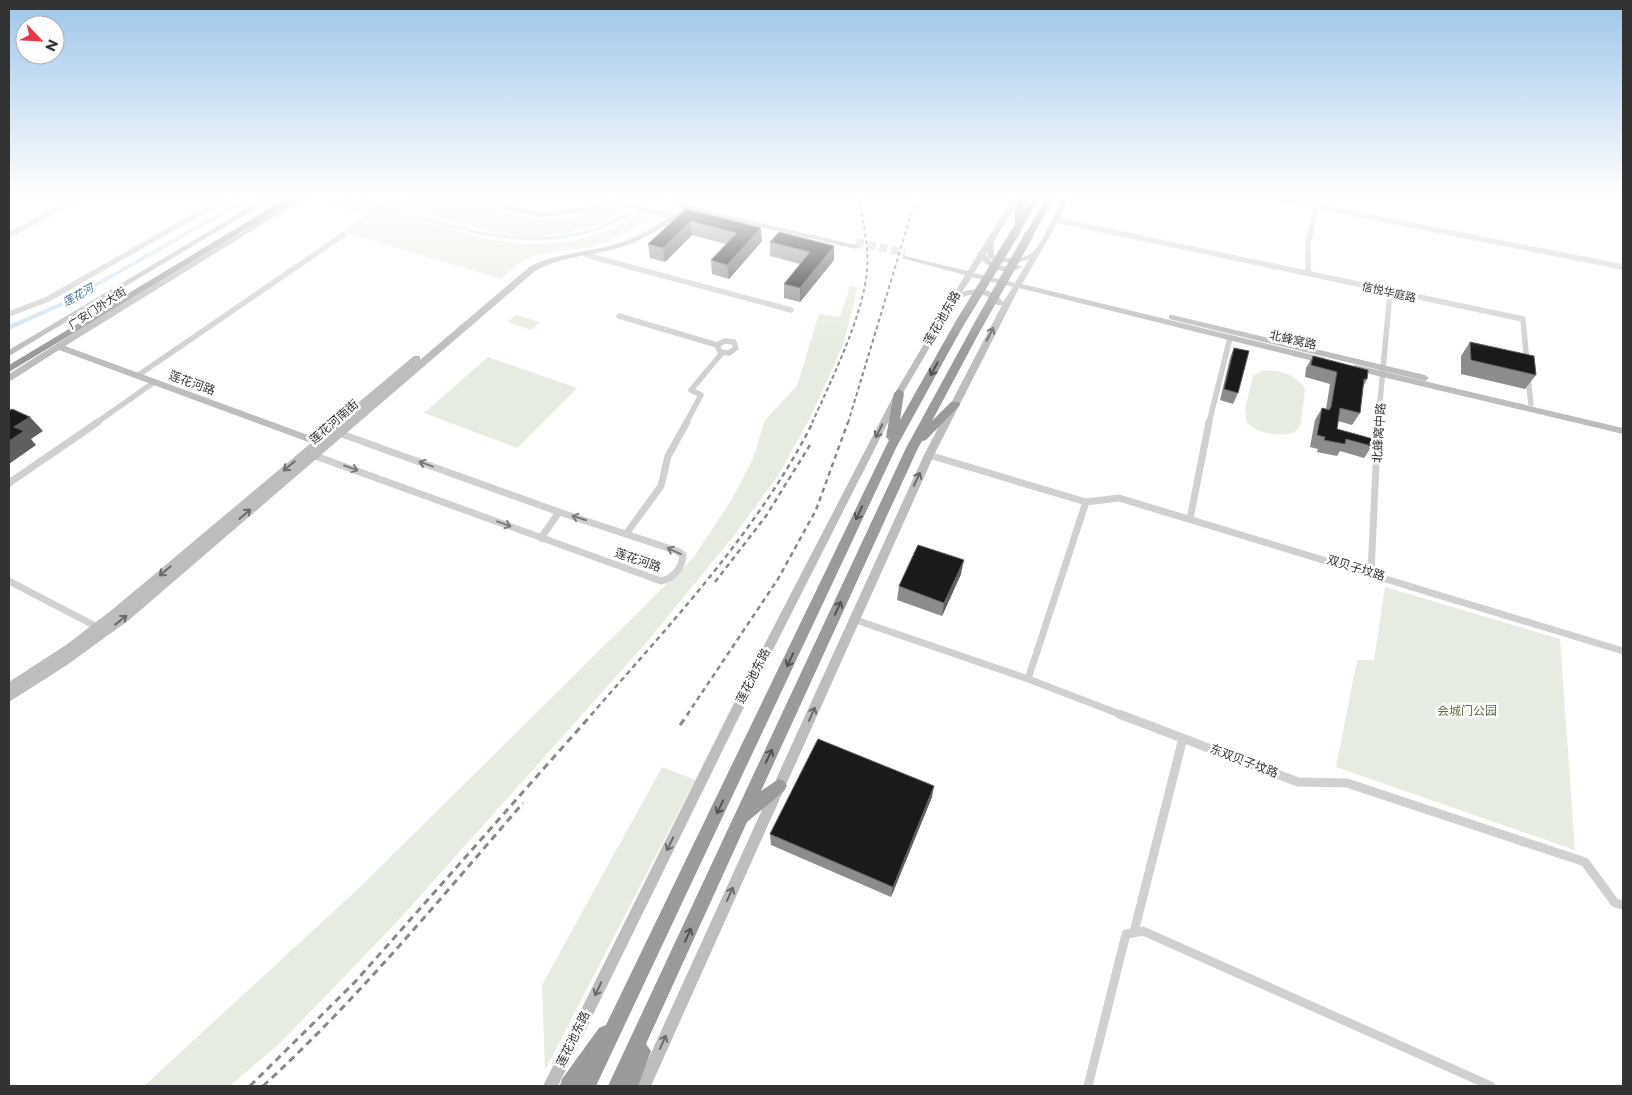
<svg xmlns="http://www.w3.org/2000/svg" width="1632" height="1095" viewBox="0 0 1632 1095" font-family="Montserrat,'Noto Sans SC',sans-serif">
	<rect width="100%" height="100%" fill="#fff"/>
	<path fill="#e6ecdf" d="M313 198H344L485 239 524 244 570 242 613 229 639 213 653 218 614 239 590 247 541 254 524 260 500 279 342 231 365 215 310 200Z
		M367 198H461L537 220 573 217 611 206 631 209 598 225 566 233 533 237 503 234Z
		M850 286 858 287 844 342 811 416 779 474 736 533 646 643 395 924 281 1042 230 1086H144L358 889 693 558 732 499 753 459 765 420 797 386 819 314 840 317Z
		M516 315 540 322 531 330 507 322Z
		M488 357 577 388 517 448 424 413Z
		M1261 371C1278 369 1295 374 1305 388L1301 424 1295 432C1279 438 1259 433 1247 423L1245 409 1253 376Z
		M1385 587 1560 639 1575 850 1336 767 1357 660H1374Z
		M662 767 695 780 545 1070 542 985Z"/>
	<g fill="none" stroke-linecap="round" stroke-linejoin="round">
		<path fill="#cfe2ee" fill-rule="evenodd" d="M245 198H253L66 304 9 330V325L62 302Z
			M352 198H362C436 220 517 253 594 228 606 224 618 217 629 212L634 213C627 218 618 221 610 225 544 256 469 234 403 214 387 210 366 206 352 198Z"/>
		<path stroke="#d6d6d6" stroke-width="8" stroke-dasharray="8 4" stroke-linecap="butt" d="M856 242 905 253"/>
		<path stroke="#d0d0d0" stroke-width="5.5" d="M408 198 421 202H487L542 215 585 210 613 202 674 216
			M1275 198 1623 267
			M1056 220 1523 319 1527 364
			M9 235 79 198
			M586 255 791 310
			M1308 273V244L1318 198
			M9 314 48 299 226 198
			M619 316 717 345
			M725 341 734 342 736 348 729 353 720 352 717 345Z
			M137 376 343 235
			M1528 377 1531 404
			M96 423 153 383
			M686 423 701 395 691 390 722 353
			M1209 423 1230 338
			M1378 423 1390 293"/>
		<path stroke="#d0d0d0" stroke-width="7" d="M310 454 661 581C674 578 682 568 683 555L677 551 559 512 336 432
			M929 455 1086 502 1028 679
			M9 483 98 422
			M1086 502 1119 498 1623 651
			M1190 519 1209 422
			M626 534 661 486 668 456 687 422
			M541 538 559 512
			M1371 573 1378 422
			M9 581 101 629
			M853 619 1028 679 1122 715"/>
		<path stroke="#d0d0d0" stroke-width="9" d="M1119 714 1298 782 1347 783 1585 862 1615 903 1623 905
			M1134 932 1183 738
			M1088 1086 1126 934 1143 931 1491 1086"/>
		<path fill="#bdbdbd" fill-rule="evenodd" d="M265 198H273L9 356V350Z
			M297 198H305L65 346 316 438 414 356H420V360L293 468 529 267C557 252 589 253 619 243 642 236 663 221 684 208L669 198H677L689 206 697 204 698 205 695 208 856 245 860 247 856 249 690 211C668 223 648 238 625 246 595 256 563 255 535 271L129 620 67 665 9 702V682L66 645 113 609 311 443 59 350 12 380 9 381V374L110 310Z
			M1013 198H1020L993 243 994 255C1007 259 1025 261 1035 250 1045 238 1055 213 1062 198H1068L1059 220 1022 284 1325 358 1329 361 1325 364 1019 288 934 455 651 1086H636L924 455 1002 305H997C986 291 974 292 958 299L903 393 738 719 558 1086H543L730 711 895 393 965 275 901 258 905 256 968 271 978 254 977 253 980 251ZM987 252 988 258C1003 263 1015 265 1029 259L1015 283 974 273 982 260C992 271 1009 275 1022 267L1018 265C1004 268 994 266 985 254ZM972 277 1013 287 1003 302C992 288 979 287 962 292Z
			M1169 315H1172L1425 375 1429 378 1425 381 1169 319Z
			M1356 365 1623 428V434L1353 370V366Z"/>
		<path fill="#9a9a9a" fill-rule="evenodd" d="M287 198H297L9 372V365Z
			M1021 198H1029L1023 212 1032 198H1040L1020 231 1016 234 1012 231 1015 226V209Z
			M1046 198H1054L1032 237H1026L1025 235Z
			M958 323 963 326 896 448 596 1086H560L562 1079 599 1028 606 1025 889 440 886 437 894 393 899 389 904 393 900 420 953 326Z
			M975 328 980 331 932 421 951 402H959L960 405 926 440 922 441 918 448 761 791 779 779 784 781 787 786 784 791 747 822 646 1044 651 1051 638 1086H608L906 448 970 331Z"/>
		<path stroke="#888" stroke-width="2" stroke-dasharray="4 3" stroke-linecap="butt" d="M812 423C831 381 863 316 867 271 869 246 863 222 859 198
			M848 423 916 198"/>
		<path stroke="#888" stroke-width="2.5" stroke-dasharray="5 4" stroke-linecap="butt" d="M715 582 766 516 810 445
			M591 715C671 623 758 531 813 422
			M687 715 778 579 816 510 848 422"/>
		<path stroke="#888" stroke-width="3" stroke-dasharray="7 5" stroke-linecap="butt" d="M680 725 688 714
			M250 1086 355 982 592 714
			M263 1086C358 999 439 900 523 803"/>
		<path stroke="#9a9a9a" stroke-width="9" d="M958 326 1016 231
			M975 331 1029 235"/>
	</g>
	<path fill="#8c8c8c" d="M686 209 762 241 729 279 712 274 711 260 726 244 692 235 665 262 650 258 648 244Z
		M770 242 834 246V260L800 302 784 298V284L800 264 770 256Z
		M1470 342 1536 375 1525 389 1461 374V356Z
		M1234 348 1238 393 1233 404 1220 400 1230 358Z
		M1313 356 1367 379 1363 387 1360 413 1352 425 1338 421 1337 429 1372 446 1364 458 1340 451 1337 456 1317 452 1318 449 1310 447 1315 420 1322 408 1326 409 1330 384 1305 377 1306 368Z
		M961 574 942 616 897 600 899 586Z
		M932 797 891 897 771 845 770 834Z"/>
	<path fill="#5f5f5f" d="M691 221 692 235 665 262 663 248Z
		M761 228 762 241 729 279 727 265Z
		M834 246V260L800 302V288Z
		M30 417 43 431 31 439 36 445 9 464V441L14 427Z
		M964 560 961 574 942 616 944 603Z
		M934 786 932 797 891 897 893 887Z"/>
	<path fill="#1a1a1a" stroke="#5f5f5f" d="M686 209 761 228 727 265 711 260 737 233 691 221 663 248 648 244Z
		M779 232 834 246 800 288 784 284 810 252 770 242Z
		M1470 342 1534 356 1536 375 1471 360Z
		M1234 348 1249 351 1238 393 1224 389Z
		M1313 356 1368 370 1367 379H1364L1360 413 1340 408 1337 429 1373 439 1372 446 1346 439 1345 444 1324 440 1325 437 1317 435 1322 408 1329 410 1331 407 1337 372 1311 365Z
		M12 409 30 417 14 427 24 431 9 441V411Z
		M918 545 964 560 944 603 899 586Z
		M818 739 934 786 893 887 770 834Z"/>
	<defs><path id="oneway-shaft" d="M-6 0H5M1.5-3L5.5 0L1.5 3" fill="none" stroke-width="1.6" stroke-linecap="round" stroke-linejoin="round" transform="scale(1.25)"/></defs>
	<g stroke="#6a6a6a">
		<use href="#oneway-shaft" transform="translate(990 334) rotate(-63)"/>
		<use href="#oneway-shaft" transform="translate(879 431) rotate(117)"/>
		<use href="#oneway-shaft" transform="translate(289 466) rotate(140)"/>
		<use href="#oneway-shaft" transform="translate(917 479) rotate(-65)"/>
		<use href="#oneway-shaft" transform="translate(245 514) rotate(-41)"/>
		<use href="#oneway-shaft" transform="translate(165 571) rotate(140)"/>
		<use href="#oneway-shaft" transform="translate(121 620) rotate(-38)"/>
		<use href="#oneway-shaft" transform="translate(812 714) rotate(-66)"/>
		<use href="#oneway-shaft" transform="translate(670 844) rotate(116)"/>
		<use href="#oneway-shaft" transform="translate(730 894) rotate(-66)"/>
		<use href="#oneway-shaft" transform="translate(598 989) rotate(116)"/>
		<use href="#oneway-shaft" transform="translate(663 1042) rotate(-66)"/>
	</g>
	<g stroke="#525252">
		<use href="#oneway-shaft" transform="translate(934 369) rotate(119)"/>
		<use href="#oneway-shaft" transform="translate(859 513) rotate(115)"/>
		<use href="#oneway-shaft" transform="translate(838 608) rotate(-65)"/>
		<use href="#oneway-shaft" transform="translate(790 660) rotate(115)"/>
		<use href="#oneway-shaft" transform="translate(769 756) rotate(-65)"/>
		<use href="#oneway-shaft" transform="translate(720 807) rotate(115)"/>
		<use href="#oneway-shaft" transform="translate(688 935) rotate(-66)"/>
	</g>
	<g stroke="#7a7a7a">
		<use href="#oneway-shaft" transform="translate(426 464) rotate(-160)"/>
		<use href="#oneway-shaft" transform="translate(351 468) rotate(20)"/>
		<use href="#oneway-shaft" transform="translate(579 518) rotate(-162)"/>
		<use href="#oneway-shaft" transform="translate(504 524) rotate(20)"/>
		<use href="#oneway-shaft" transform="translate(674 551) rotate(-155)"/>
	</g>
	<linearGradient id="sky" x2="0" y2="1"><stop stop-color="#9ec6ea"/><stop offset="0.56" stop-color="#fff"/><stop offset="1" stop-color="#fff" stop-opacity="0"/></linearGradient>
	<rect width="1632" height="351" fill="url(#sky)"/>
	<g text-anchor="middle" stroke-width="5" stroke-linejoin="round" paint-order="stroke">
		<g font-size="11" fill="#333" stroke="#fff">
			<text transform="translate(1389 292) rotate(13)" y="4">信悦华庭路</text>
			<text transform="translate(97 308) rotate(-33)" y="4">广安门外大街</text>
		</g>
		<g font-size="11" font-style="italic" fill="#3f7597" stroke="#fff">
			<text transform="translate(78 295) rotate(-29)" y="4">莲花河</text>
		</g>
		<g font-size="12" fill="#333" stroke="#fff">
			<text transform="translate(942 318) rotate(-60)" y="4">莲花池东路</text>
			<text transform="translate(1293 340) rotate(13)" y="4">北蜂窝路</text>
			<text transform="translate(192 383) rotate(20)" y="4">莲花河路</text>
			<text transform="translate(334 422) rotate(-41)" y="4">莲花河南街</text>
			<text transform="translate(1379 433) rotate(-86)" y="4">北蜂窝中路</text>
			<text transform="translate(638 560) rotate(19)" y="4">莲花河路</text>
			<text transform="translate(1356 568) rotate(17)" y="4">双贝子坟路</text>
			<text transform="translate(753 676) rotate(-63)" y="4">莲花池东路</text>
			<text transform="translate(1244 761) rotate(21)" y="4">东双贝子坟路</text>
			<text transform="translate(573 1039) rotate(-64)" y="4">莲花池东路</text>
		</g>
		<g font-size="12" fill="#56703f" stroke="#fff">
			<text x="1467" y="715">会城门公园</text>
		</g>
	</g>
	<rect width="1632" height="1095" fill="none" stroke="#333333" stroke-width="20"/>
	<g transform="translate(40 40) rotate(115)"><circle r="24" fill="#ffffff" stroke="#adadad"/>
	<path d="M0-4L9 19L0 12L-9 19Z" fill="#e63946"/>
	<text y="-8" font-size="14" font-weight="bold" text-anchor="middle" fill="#333333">N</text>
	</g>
</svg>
